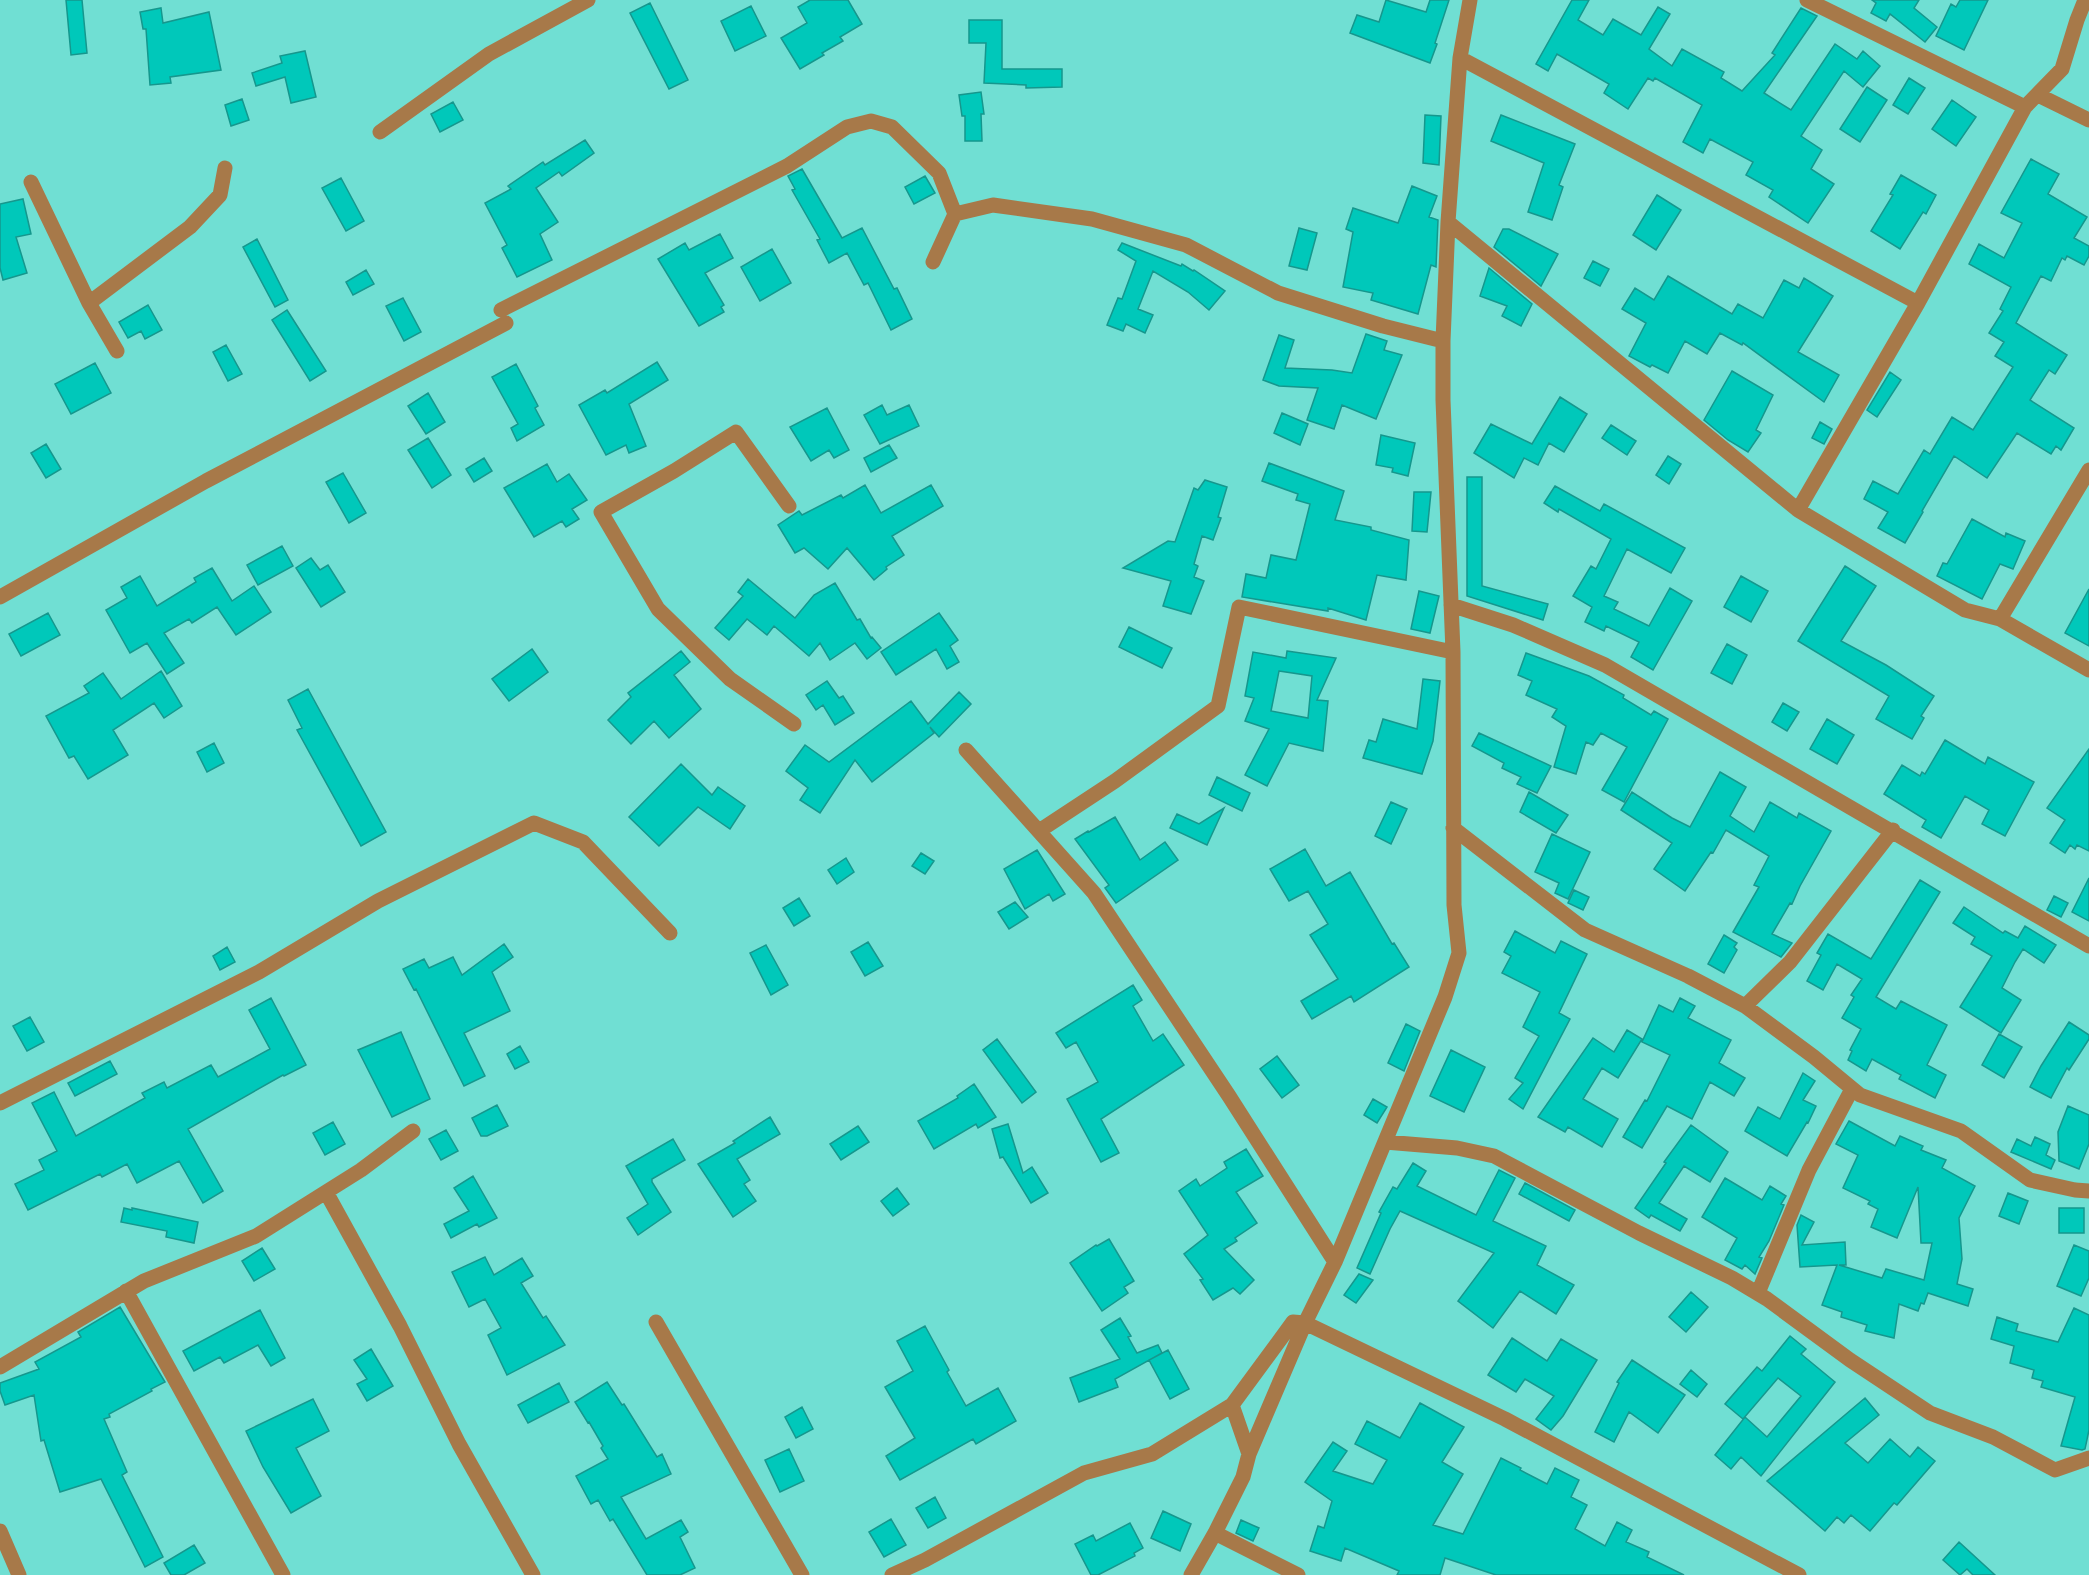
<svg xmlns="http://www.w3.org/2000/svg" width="2089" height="1575" viewBox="0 0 2089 1575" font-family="'Zilla Slab',serif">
	<rect width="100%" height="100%" fill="#70dfd3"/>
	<path fill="#00c8ba" stroke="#15978d" stroke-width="1.5" fill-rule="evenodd" d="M66 0H82L87 53 71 55Z
		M810 0H848L862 24 840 37 843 41 822 53 824 55 800 69 781 38 807 23 798 7Z
		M1386 0 1426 12 1430 0H1449L1435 43 1437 44 1430 63 1350 33 1357 15 1379 22Z
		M1572 0H1589L1578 20 1603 35 1613 19 1641 35 1658 7 1670 14 1649 49 1672 66 1682 49 1724 72 1721 78 1742 91 1775 55 1772 53 1801 8 1817 16 1764 93 1791 110 1835 44 1857 59 1863 51 1880 66 1863 87 1844 71 1801 136 1822 150 1811 169 1834 184 1808 223 1769 197 1773 190 1746 175 1753 162 1710 139 1703 153 1683 142 1702 105 1655 78 1653 81 1648 78 1628 109 1604 93 1609 84 1557 54 1548 71 1536 64Z
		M1872 0H1919L1914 8 1937 27 1925 42 1890 14 1886 21 1871 13 1876 3Z
		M1960 0H1988L1964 50 1936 36 1951 4 1956 7Z
		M650 3 688 80 669 89 630 13Z
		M751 6 766 36 735 51 721 21Z
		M161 8 163 23 209 12 221 70 170 77 171 83 150 85 146 29H143L140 12Z
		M969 20H1002V69H1062V87L1026 88V85L984 83 986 43H969Z
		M305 51 316 97 291 103 285 77 256 86 252 73 282 63 280 56Z
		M1909 78 1925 88 1908 114 1893 105Z
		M1867 87 1887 100 1860 142 1840 129Z
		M981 92 984 114H981L982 141H965V116H962L959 95Z
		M242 99 249 120 231 126 225 105Z
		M1952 100 1976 117 1956 146 1932 129Z
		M453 102 463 120 440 132 431 114Z
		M1425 115 1441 116 1439 165 1423 163Z
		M1501 115 1575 144 1559 185 1563 187 1552 220 1528 212 1544 163 1491 141Z
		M585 140 594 153 562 176 559 172 536 188 558 222 540 234 552 260 517 277 502 248 507 245 485 203 511 189 508 186 543 162 545 165Z
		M2031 159 2059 174 2048 194 2087 217 2074 238 2089 246V256L2084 265 2067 256 2065 260 2062 258 2051 281 2041 276 2016 323 2067 355 2055 374 2049 370 2030 400 2074 428 2061 450 2056 446 2051 454 2017 433 1987 478 1954 456 1922 511 1923 512 1905 543 1878 528 1888 512 1864 499 1873 481 1898 494 1924 450 1930 454 1952 417 1973 430 2013 367 1995 356 2004 342 1989 333 2003 311 2000 309 2011 287 1969 264 1979 244 2004 258 2022 223 2001 213Z
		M802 169 842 238 862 228 894 289 897 288 912 319 891 330 868 283 864 285 847 253 829 263 817 240 820 239 792 190 795 189 788 176Z
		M1901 175 1936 195 1926 214 1923 212 1900 249 1871 231 1893 195 1890 194Z
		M925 176 935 193 914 204 905 187Z
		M341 178 364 221 346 231 322 188Z
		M1412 186 1437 196 1429 217 1438 220 1436 267 1431 265 1418 314 1371 300 1373 293 1343 287 1353 232 1346 229 1353 208 1398 223Z
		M1657 195 1681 210 1656 250 1633 235Z
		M23 199 31 234 16 237 27 273 3 280 0 268V204Z
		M1299 228 1317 233 1307 270 1289 266Z
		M1503 229H1509L1558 254 1541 286 1494 247Z
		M720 234 733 258 705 273 724 305 721 307 724 312 699 326 658 259 685 243 689 250Z
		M257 239 288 300 275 307 243 247Z
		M1122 243 1181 266 1182 264 1193 271 1194 270 1225 291 1209 310 1188 292 1153 271 1138 309 1153 315 1145 333 1126 324 1123 331 1107 325 1118 298 1122 299 1136 261 1118 250Z
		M772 249 791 283 760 301 741 267Z
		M1593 261 1609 269 1600 286 1584 278Z
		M1489 268 1532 304 1521 326 1502 316 1507 306 1480 296Z
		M366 270 374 284 353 295 346 282Z
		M1668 276 1732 314 1738 304 1763 318 1784 280 1799 288 1804 278 1833 296 1798 352 1839 375 1824 402 1743 343 1742 345 1720 333 1707 354 1685 341 1668 373 1652 365 1650 367 1629 356 1646 323 1622 309 1635 288 1654 300Z
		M403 298 421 332 404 341 386 306Z
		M148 305 162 330 145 339 141 331 128 338 119 322Z
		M287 310 326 371 310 381 272 320Z
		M1366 334 1387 341 1384 350 1402 355 1376 419 1342 405 1334 429 1307 420 1318 388 1279 386 1263 380 1279 335 1294 340 1285 368 1332 370 1352 373Z
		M226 345 242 374 228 381 213 352Z
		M657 362 668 380 629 404 646 446 629 453 626 445 606 455 579 405 605 390 607 393Z
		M95 363 111 393 71 414 55 384Z
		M516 364 538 406 535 408 544 425 517 441 511 428 518 424 492 377Z
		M1732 371 1773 395 1756 430 1761 433 1748 452 1728 440 1704 420Z
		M1890 372 1901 380 1877 417 1867 410Z
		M428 393 445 422 426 434 408 406Z
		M1560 397 1587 414 1564 452 1549 443 1538 465 1524 458 1514 478 1474 453 1491 424 1532 444Z
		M882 405 887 415 909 405 919 426 880 444 864 415Z
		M827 408 849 450 834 458 829 450 811 461 790 427Z
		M1282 413 1308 424 1300 445 1274 433Z
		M1820 422 1832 429 1824 444 1812 438Z
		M1611 425 1636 441 1627 455 1602 438Z
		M1381 435 1415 443 1408 476 1392 472 1393 468 1376 465Z
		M428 438 451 475 432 488 408 450Z
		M46 444 61 469 46 478 31 453Z
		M889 445 897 458 871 472 864 458Z
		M1668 456 1681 464 1669 484 1656 475Z
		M484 458 492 471 474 482 466 469Z
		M1269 463 1344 491 1335 520 1371 527V530L1409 540 1406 580 1377 575 1366 620 1328 608V611L1242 597 1246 574 1266 578 1271 555 1296 560 1310 504 1296 500 1298 494 1262 481Z
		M547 464 557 482 569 474 587 500 572 509 579 519 566 527 562 521 534 537 504 488Z
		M343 473 366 513 349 523 326 482Z
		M1467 477H1482V586L1548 604 1543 620 1467 596Z
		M1205 480 1227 487 1218 517 1221 518 1213 540 1202 536 1194 564 1198 566 1194 577 1204 581 1191 614 1163 606 1171 581 1123 568 1168 541 1175 542 1194 488 1198 490Z
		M865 485 881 513 931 485 943 506 892 536 904 555 886 567 887 569 874 580 847 548 828 569 804 548 795 553 778 525 799 511 802 515 841 495 843 498Z
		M1555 486 1600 511 1604 504 1685 548 1671 573 1627 549 1604 596 1618 602 1614 609 1649 626 1670 588 1692 601 1653 670 1631 657 1639 642 1606 626 1604 631 1585 622 1592 607 1573 596 1591 566 1596 569 1611 539 1559 509 1558 512 1544 503Z
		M1414 492H1431L1427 532 1412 531Z
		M1972 519 2005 537 2006 533 2025 541 2013 569 2000 564 1982 599 1937 576 1943 563 1947 564Z
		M282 546 293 566 258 585 247 565Z
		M311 558 320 570 328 565 345 592 321 607 296 568Z
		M1845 566 1876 586 1841 641 1886 665 1934 696 1921 716 1924 718 1912 739 1876 719 1889 696 1798 641Z
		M212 568 232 601 254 586 271 612 236 635 217 607 192 623 189 619 164 633 184 663 167 674 147 643 130 653 106 610 127 598 121 587 140 576 157 606 196 582 194 578Z
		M1741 576 1768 591 1751 622 1724 607Z
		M748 579 795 618 814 595 835 583 857 620 860 619 871 638 872 637 881 648 867 659 855 643 830 660 820 643 809 656 774 626 767 635 747 619 729 640 715 628 743 596 738 592Z
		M2089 589V646L2065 633Z
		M1419 591 1439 596 1430 633 1411 629Z
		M48 613 60 635 21 656 9 634Z
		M939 613 958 640 950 646 959 662 947 669 936 649 896 675 881 652Z
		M1129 627 1172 648 1162 668 1119 647Z
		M1727 644 1747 655 1732 684 1711 673Z
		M532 649 548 672 509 701 492 679Z
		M681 651 690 662 674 675 701 709 669 738 654 721 631 744 608 720 631 697 628 693Z
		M1287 651 1336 658 1317 700 1328 701 1323 751 1289 743 1267 786 1245 775 1269 729 1245 721 1254 698 1245 696 1253 652 1286 658ZM1279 671 1312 676 1308 718 1271 711Z
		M1526 653 1589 676 1624 695 1623 698 1651 715 1654 711 1668 719 1624 802 1602 790 1627 747 1601 733 1593 745 1586 742 1576 774 1554 767 1566 726 1552 717 1557 709 1526 695 1532 681 1518 675Z
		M161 671 182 706 164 718 154 703 113 730 128 755 88 779 74 756 69 758 46 716 89 693 84 686 103 673 121 699Z
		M1423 679 1440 681 1433 741 1422 774 1363 758 1369 740 1376 742 1383 719 1417 729Z
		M827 681 839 698 843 696 854 713 835 725 823 705 816 710 806 695Z
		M308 689 386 832 361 846 297 730 302 728 288 700Z
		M959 692 971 704 939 737 930 727 934 733 872 782 855 760 820 813 800 800 808 788 786 771 805 745 829 762 911 701 928 724Z
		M1783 703 1799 712 1787 731 1772 722Z
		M1827 719 1854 735 1837 764 1810 749Z
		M1479 733 1551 766 1537 793 1517 784 1521 777 1502 768 1504 763 1472 746Z
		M1945 740 1985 764 1988 757 2034 782 2005 836 1982 824 1989 810 1965 796 1941 838 1922 827 1926 820 1884 794 1902 765 1920 776 1922 772 1925 774Z
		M214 743 224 763 207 772 197 752Z
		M2089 749V851L2077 845 2075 849 2070 845 2065 853 2050 843 2065 820 2047 808Z
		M681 764 712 795 718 787 745 806 730 829 698 807 659 846 629 817Z
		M1720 772 1746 787 1730 816 1754 832 1770 802 1797 818 1799 813 1831 831 1800 886 1792 904 1790 903 1772 934 1792 943 1781 957 1733 932 1759 887 1754 885 1769 856 1726 830 1713 853 1711 852 1685 891 1654 869 1672 843 1621 810 1632 792 1672 818 1690 827Z
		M1217 777 1250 793 1242 811 1209 795Z
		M1529 792 1568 815 1556 833 1520 812Z
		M1391 802 1407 809 1391 844 1375 836Z
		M1224 808 1207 845 1170 828 1177 814 1199 824Z
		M1115 817 1140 860 1165 842 1178 860 1116 903 1105 888 1109 885 1075 839 1088 831 1089 832Z
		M1552 834 1590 852 1568 899 1555 893 1559 883 1535 872Z
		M1305 849 1326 886 1350 872 1392 944 1394 943 1409 967 1354 1002 1351 996 1312 1019 1301 1001 1338 979 1310 935 1328 924 1308 891 1289 901 1270 869Z
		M1037 850 1065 894 1053 901 1049 894 1025 909 1004 869Z
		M921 853 934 861 925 874 912 866Z
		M846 858 854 872 837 884 828 870Z
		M2089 878V921L2072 912Z
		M1920 880 1940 892 1876 997 1896 1009 1901 1001 1947 1025 1927 1065 1946 1075 1935 1098 1899 1079 1901 1075 1872 1059 1866 1071 1848 1060 1852 1051 1850 1050 1861 1029 1842 1018 1854 997 1851 995 1862 979 1837 964 1823 990 1807 981 1821 955 1817 953 1828 934 1871 959Z
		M1574 890 1589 897 1583 910 1568 903Z
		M2054 896 2068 903 2061 917 2047 910Z
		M799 898 810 916 794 926 783 908Z
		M1015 902 1028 917 1009 929 998 912Z
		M1964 907 2003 933 2005 931 2018 938 2025 926 2056 945 2044 963 2023 949 2015 962 2002 988 2021 1000 2001 1033 1960 1007 1992 956 1971 944 1975 937 1953 923Z
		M1515 931 1555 953 1561 941 1587 954 1559 1013 1570 1019 1523 1109 1509 1099 1523 1083 1515 1078 1539 1036 1523 1027 1540 992 1502 973 1511 956 1504 952Z
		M1724 935 1737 943 1734 947 1737 950 1724 973 1708 964Z
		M868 942 883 966 865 976 851 952Z
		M504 944 513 957 492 972 510 1011 464 1033 485 1076 464 1086 416 989 414 990 403 969 424 959 429 968 453 957 462 975Z
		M766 945 788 985 771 995 750 953Z
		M227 947 235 962 220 970 213 956Z
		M1133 985 1142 1000 1133 1006 1153 1041 1163 1034 1184 1065 1101 1119 1119 1153 1101 1162 1067 1099 1098 1082 1076 1042 1066 1048 1056 1033Z
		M271 998 306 1065 284 1076 283 1075 188 1129 223 1191 203 1203 179 1161 137 1183 127 1164 102 1177 100 1174 28 1210 15 1184 44 1170 39 1160 57 1151 32 1103 54 1092 76 1136 145 1098 142 1093 164 1082 167 1088 211 1065 218 1077 270 1049 249 1010Z
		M1680 998 1695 1006 1688 1018 1731 1040 1719 1063 1745 1078 1734 1096 1710 1082 1692 1119 1667 1106 1642 1148 1623 1137 1645 1100 1647 1101 1670 1055 1642 1042 1659 1005 1673 1012Z
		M30 1017 44 1042 27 1051 13 1026Z
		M2069 1022 2089 1035V1039L2069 1070 2067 1068 2051 1098 2030 1087 2041 1066Z
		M1406 1024 1420 1031 1404 1071 1388 1063Z
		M1627 1030 1642 1039 1618 1078 1602 1068 1583 1099 1618 1119 1602 1147 1568 1127 1565 1132 1538 1117 1593 1038 1614 1052Z
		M401 1032 430 1099 392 1117 358 1050Z
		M1999 1034 2022 1047 2004 1078 1982 1065Z
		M997 1039 1036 1092 1022 1103 983 1050Z
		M520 1046 529 1062 515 1069 507 1054Z
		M1451 1050 1485 1067 1464 1112 1430 1096Z
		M1277 1056 1299 1085 1282 1098 1260 1069Z
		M110 1061 117 1074 75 1096 68 1083Z
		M1803 1073 1815 1081 1803 1100 1816 1106 1808 1123 1807 1122 1787 1156 1745 1131 1758 1107 1780 1119Z
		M974 1084 996 1117 978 1128 976 1124 934 1149 918 1121 958 1098 957 1096Z
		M1373 1099 1387 1107 1377 1123 1364 1115Z
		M497 1105 508 1126 487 1136H481L472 1118Z
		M2068 1106 2089 1115V1144L2079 1169 2059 1161 2058 1132Z
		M770 1117 780 1134 737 1159 750 1180 744 1184 756 1201 733 1217 698 1164 735 1143 733 1141Z
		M1849 1121 1895 1146 1900 1136 1923 1146 1921 1150 1946 1160 1942 1168 1975 1186 1959 1218 1962 1259 1957 1284 1973 1289 1968 1306 1928 1293 1924 1304 1921 1303 1918 1311 1899 1304 1894 1338 1865 1331 1867 1325 1841 1317 1842 1312 1822 1305 1837 1265 1800 1267 1797 1225 1801 1215 1814 1222 1802 1245 1845 1242 1846 1265H1839L1882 1278 1886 1269 1924 1280 1932 1243H1921L1918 1187 1897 1238 1871 1227 1878 1209 1868 1204 1870 1201 1843 1188 1858 1155 1836 1144Z
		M333 1122 345 1144 325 1155 313 1133Z
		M1008 1124 1023 1173 1032 1167 1048 1193 1031 1203 1003 1157 1000 1158 992 1129Z
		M1691 1125 1728 1152 1710 1182 1684 1166 1659 1203 1687 1219 1680 1231 1651 1215 1649 1218 1635 1208 1666 1163 1664 1162Z
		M858 1126 869 1142 841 1160 830 1144Z
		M446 1130 458 1151 441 1160 429 1139Z
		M2035 1137 2050 1144 2046 1155 2055 1160 2051 1169 2011 1152 2017 1139 2031 1146Z
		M673 1139 685 1160 652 1179V1182L671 1212 638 1235 627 1218 648 1204 626 1166Z
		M1246 1149 1263 1176 1236 1192 1257 1223 1235 1238 1237 1241 1224 1249 1254 1280 1240 1294 1233 1288 1213 1300 1200 1280 1203 1279 1184 1254 1208 1235 1179 1191 1196 1179 1200 1186 1227 1168 1224 1162Z
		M1413 1163 1426 1171 1417 1186 1476 1215 1499 1170 1515 1178 1493 1221 1546 1246 1537 1265 1574 1285 1556 1314 1520 1291 1493 1328 1458 1301 1494 1253 1400 1211 1390 1229 1370 1274 1357 1268 1381 1213 1379 1212 1393 1187 1397 1189Z
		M473 1176 497 1218 479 1227 477 1224 451 1238 444 1224 469 1211 454 1188Z
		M1725 1178 1762 1200 1770 1186 1786 1196 1781 1204 1784 1205 1769 1241 1759 1257 1762 1258 1755 1274 1745 1265 1742 1269 1725 1260 1737 1238 1702 1217Z
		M1525 1183 1575 1210 1569 1221 1519 1194Z
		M897 1188 909 1204 893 1216 881 1201Z
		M2008 1193 2028 1201 2019 1224 1999 1216Z
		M124 1208 132 1210V1208L198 1222 194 1243 166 1237 167 1231 121 1222Z
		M2059 1208H2084V1233H2059Z
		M1109 1239 1134 1281 1124 1287 1128 1293 1102 1311 1070 1263 1096 1245 1097 1246Z
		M2074 1245 2089 1251V1278L2081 1296 2057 1286Z
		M262 1248 275 1269 254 1281 242 1261Z
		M485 1257 494 1275 522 1258 533 1276 521 1283 543 1318 546 1316 565 1345 507 1375 488 1335 501 1328 485 1299 469 1307 452 1272Z
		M1359 1274 1373 1280 1356 1303 1344 1295Z
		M1691 1292 1708 1307 1686 1332 1669 1317Z
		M120 1307 165 1382 151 1389 152 1391 109 1414 110 1417 104 1419 127 1472 122 1475 163 1557 145 1567 101 1479 60 1492 44 1440 41 1441 34 1395 5 1405 0 1391V1383L39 1369 35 1362 81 1337 78 1332Z
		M2074 1308 2089 1315V1430L2085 1449 2082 1450 2061 1446 2075 1397 2041 1387 2043 1381 2032 1378 2034 1370 2010 1363 2014 1346 1991 1339 1997 1317 2018 1324 2016 1331 2058 1342Z
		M260 1310 285 1358 271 1366 258 1345 224 1363 220 1357 194 1371 183 1351Z
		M1120 1318 1131 1336 1128 1337 1137 1353 1158 1345 1162 1353 1115 1379 1118 1387 1079 1402 1070 1378 1120 1359 1101 1330Z
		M925 1326 949 1370 947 1372 966 1406 998 1388 1016 1421 976 1444 973 1439 900 1480 886 1456 915 1438 885 1387 913 1371 897 1341Z
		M1790 1336 1806 1349 1801 1354 1835 1382 1761 1476 1741 1457 1731 1469 1715 1455 1745 1417 1767 1437 1801 1396 1778 1378 1743 1419 1725 1404 1757 1367 1762 1371Z
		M1512 1338 1547 1361 1561 1339 1597 1360 1563 1416 1551 1430 1536 1419 1554 1396 1525 1379 1516 1392 1488 1375Z
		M371 1349 393 1386 367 1401 357 1384 367 1379 354 1360Z
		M1168 1350 1189 1389 1170 1399 1149 1360Z
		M1632 1360 1685 1395 1658 1433 1629 1412 1614 1442 1595 1432 1619 1383 1617 1382Z
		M1691 1370 1707 1384 1697 1397 1680 1384Z
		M607 1382 622 1405 624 1404 657 1457 662 1454 671 1474 621 1497 646 1539 681 1520 688 1532 680 1537 695 1568 680 1575H647L613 1519 610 1521 598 1500 591 1504 576 1476 608 1459 601 1448 603 1446 589 1422 588 1423 575 1402Z
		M559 1383 569 1402 528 1423 518 1405Z
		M1865 1398 1879 1415 1845 1443 1868 1463 1890 1439 1910 1457 1918 1447 1935 1461 1897 1505 1894 1503 1870 1531 1851 1515 1844 1523 1837 1517 1825 1531 1767 1481Z
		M313 1399 329 1431 296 1448 321 1496 291 1513 263 1467 246 1431Z
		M1420 1403 1464 1427 1442 1462 1463 1474 1433 1525 1463 1534 1501 1458 1521 1468 1520 1470 1547 1484 1555 1468 1579 1480 1571 1497 1587 1505 1575 1529 1605 1546 1617 1522 1632 1530 1626 1542 1649 1552 1647 1557 1684 1575H1496L1445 1558 1440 1575H1397L1399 1571 1345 1548 1341 1561 1310 1551 1318 1526 1324 1528 1332 1501 1305 1482 1333 1442 1347 1451 1333 1471 1373 1484 1387 1460 1355 1444 1367 1421 1400 1438Z
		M802 1407 813 1429 796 1438 785 1417Z
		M789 1449 804 1481 780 1492 765 1460Z
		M935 1497 946 1518 928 1528 916 1508Z
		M1163 1511 1191 1524 1180 1551 1151 1538Z
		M891 1519 906 1545 884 1557 869 1532Z
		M1241 1520 1259 1528 1253 1541 1236 1533Z
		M1130 1523 1143 1548 1134 1553 1135 1556 1098 1575H1091L1075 1544 1093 1535 1096 1541Z
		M1959 1542 1995 1575H1973L1967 1569 1960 1575 1943 1560Z
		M194 1545 205 1563 184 1575H171L164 1563Z"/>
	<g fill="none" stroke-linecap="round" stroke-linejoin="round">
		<path stroke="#a77949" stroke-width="15" d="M1807 0 2025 107
			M1460 58 1918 303
			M2038 95 2089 120
			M380 132 489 54 588 0
			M31 182 89 303 117 351
			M1448 222 1798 510 1965 610 2000 619 2089 670
			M933 262 955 214 993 205 1092 219 1186 245 1278 293 1383 326 1443 341
			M89 303 190 227 220 195 225 168
			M501 310 787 166 847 127 871 121 892 127 939 173 955 214
			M789 506 736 432 674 471 601 512 658 609 730 679 794 724
			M1798 510 1918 303 2025 107 2062 69 2077 20 2085 0
			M0 597 206 481 506 323
			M1451 605 1513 625 1605 665 2089 946
			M2000 619 2089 470
			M966 750 1094 893 1229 1096 1335 1262
			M1453 828 1585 930 1688 976 1745 1006 1814 1057 1860 1095 1961 1131 2030 1180 2075 1190 2089 1191
			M1039 831 1115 781 1218 706 1239 607 1453 652
			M1745 1006 1790 962 1893 830
			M0 1103 259 972 378 901 534 823 583 842 670 933
			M1385 1142 1457 1148 1494 1156 1639 1233 1732 1278 1767 1299 1850 1360 1930 1413 1993 1437 2055 1470 2089 1458
			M326 1192 400 1326 459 1444 533 1575
			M126 1291 283 1575
			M1758 1293 1809 1170 1852 1089
			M656 1322 802 1575
			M0 1367 144 1281 256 1236 361 1170 413 1131
			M1232 1405 1249 1454
			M0 1531 19 1575
			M1215 1533 1298 1575
			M892 1575 925 1560 1084 1473 1152 1454 1232 1405 1293 1322 1305 1323 1505 1419 1799 1575
			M1191 1575 1215 1533 1243 1477 1249 1454 1305 1323 1335 1262 1445 997 1459 953 1454 905 1453 652 1443 400V341L1448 222 1460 58 1470 0"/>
	</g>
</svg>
